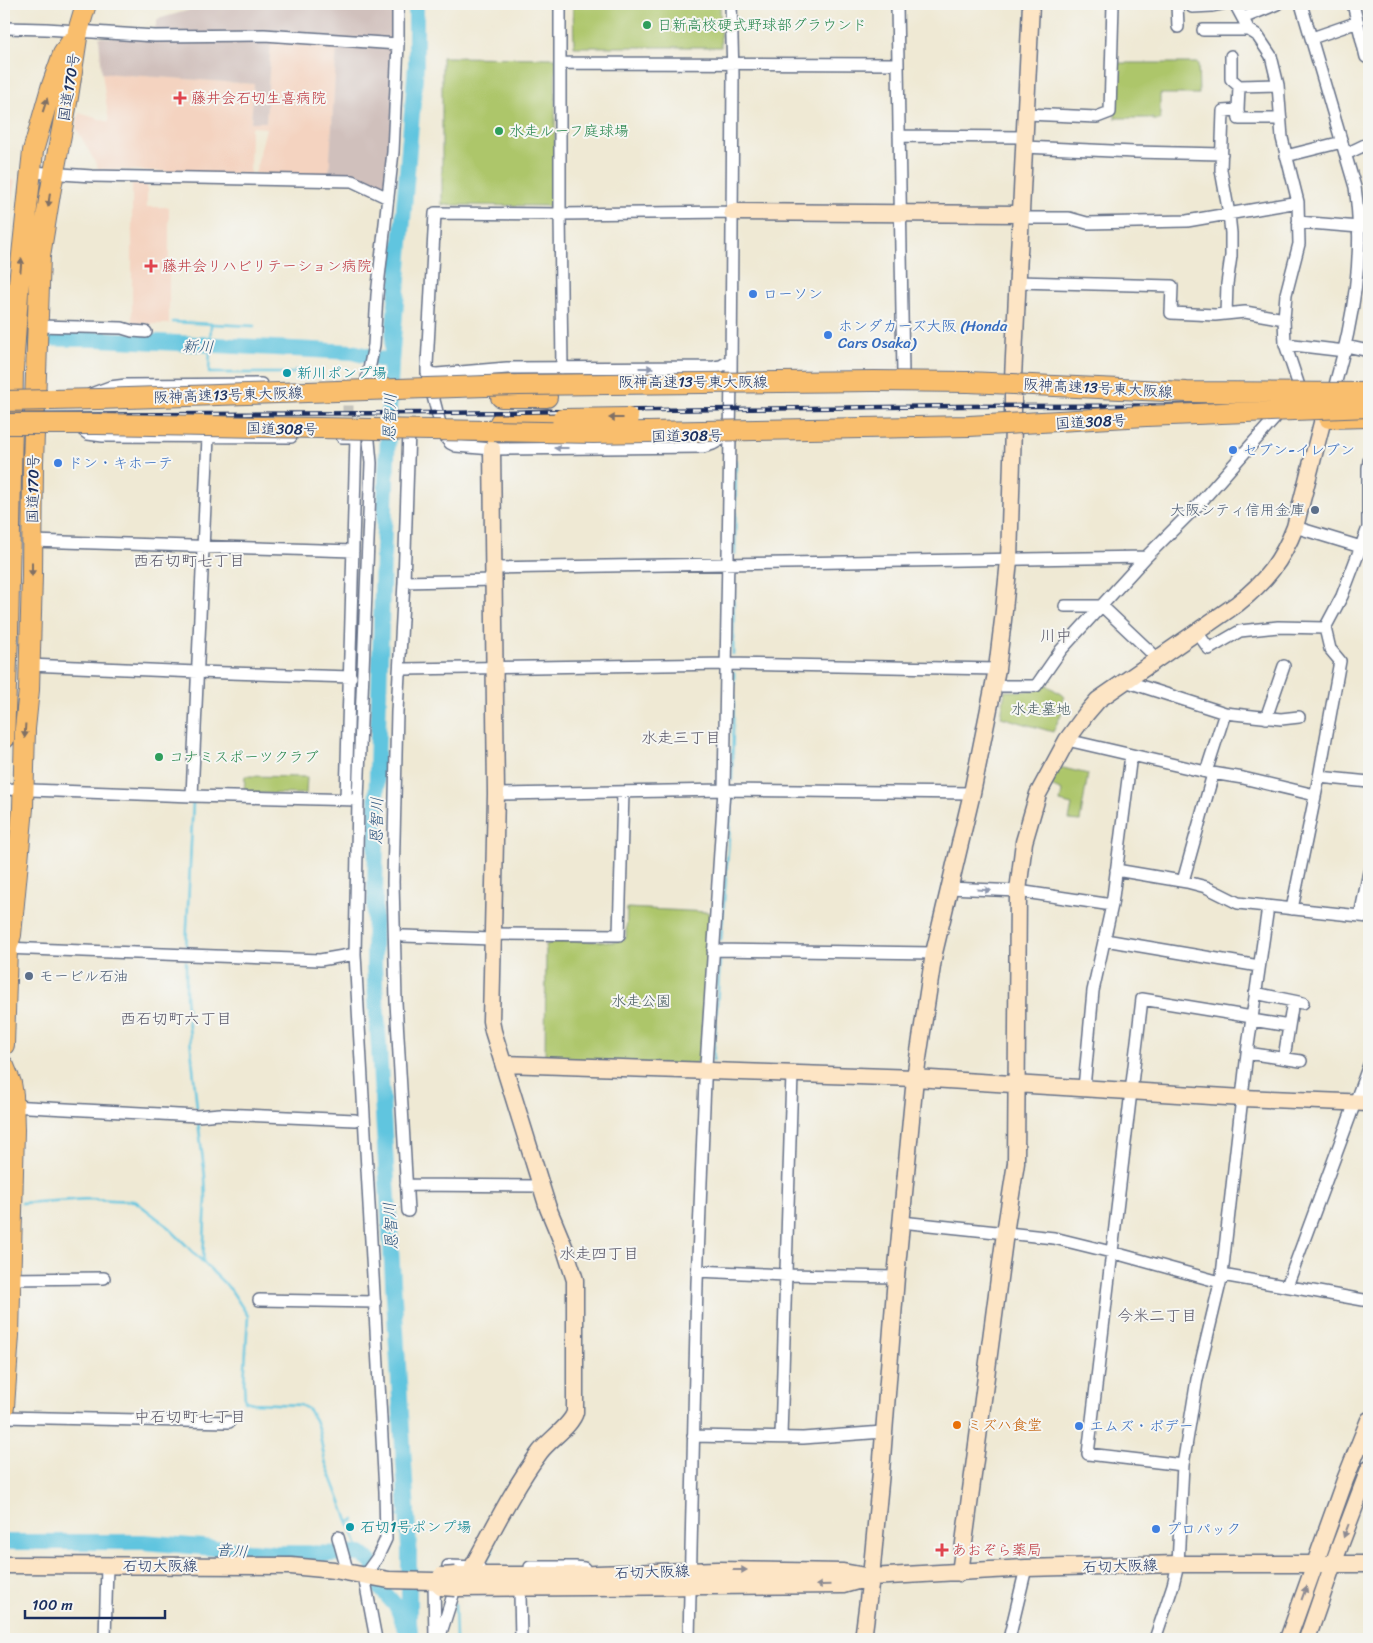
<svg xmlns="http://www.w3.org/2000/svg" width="1373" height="1643" viewBox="0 0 1373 1643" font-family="Sriracha,'Klee One',sans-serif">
	<rect width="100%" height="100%" fill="#f6f6f2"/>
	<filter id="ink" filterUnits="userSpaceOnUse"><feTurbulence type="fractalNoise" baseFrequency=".02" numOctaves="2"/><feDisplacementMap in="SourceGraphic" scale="10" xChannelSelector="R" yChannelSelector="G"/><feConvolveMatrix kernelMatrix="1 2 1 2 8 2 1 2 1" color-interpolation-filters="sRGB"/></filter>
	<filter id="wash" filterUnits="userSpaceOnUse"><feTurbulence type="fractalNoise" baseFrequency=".0096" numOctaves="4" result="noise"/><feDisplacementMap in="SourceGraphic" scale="20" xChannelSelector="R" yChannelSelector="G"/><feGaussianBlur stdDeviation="1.12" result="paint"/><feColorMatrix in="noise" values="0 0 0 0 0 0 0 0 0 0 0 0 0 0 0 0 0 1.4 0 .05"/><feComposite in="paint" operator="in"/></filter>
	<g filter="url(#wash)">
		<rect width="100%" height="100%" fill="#efe9d4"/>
		<path fill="#f4d3c0" d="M271 40 337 42 329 175 255 174 266 128 251 127 250 175 99 169 76 128 79 113 109 122 102 73 254 84 251 122H266Z
			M4 180H15L12 199H4Z
			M132 183 147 184V207H169V324H132Z
			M4 231H9L5 292 4 291Z"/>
		<path fill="#d0c0bc" d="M207 4H398L388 198 352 181 329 175 337 42 153 33 158 19 207 5Z
			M99 37 271 40 266 122H251L254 84 102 73Z"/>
		<path fill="#adc66b" stroke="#647a64" d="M573 4H720L721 47H574Z
			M442 57 556 58 554 206 442 205Z
			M1115 63H1198L1199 94H1160V120H1153V118H1115Z
			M1044 683 1065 697 1059 706 1063 710 1053 732 1001 717 1005 691H1037Z
			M1059 767 1088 774 1080 821 1069 820 1072 805 1060 802 1062 791 1049 785Z
			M245 776 307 777 306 794 244 793Z
			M627 908 708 912 710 915 709 931 700 1059 693 1065 545 1060 546 945C555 938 602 942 615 942L624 940 626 937Z"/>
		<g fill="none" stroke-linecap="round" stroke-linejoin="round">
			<path stroke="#61c5df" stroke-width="2.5" d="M173 322 254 326
				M211 324 209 373H295V370
				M296 354V349
				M735 554 736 460
				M733 654 734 575
				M732 780 734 673
				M721 940 732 800
				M186 948 193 802
				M186 961V997L197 1108
				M713 1061 720 961
				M198 1121 205 1177 206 1199 203 1261
				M21 1203 89 1199 135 1201 166 1225 231 1290 248 1316 244 1383 245 1401 253 1403 300 1405 308 1409 315 1420 319 1431 325 1461 361 1554
				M391 1513 401 1517 407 1522
				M349 1522 355 1520
				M352 1554 357 1560
				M487 1560 493 1550
				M455 1604 456 1639"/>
			<path stroke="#61c5df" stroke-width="16" d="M4 338 99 339 352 352 391 362
				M4 1542H143L274 1553 361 1554 370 1561 373 1565 381 1589 397 1607 405 1627
				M411 1639 409 1623V1547L374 965 377 768 383 555 391 362 416 65V4"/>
		</g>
	</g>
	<g filter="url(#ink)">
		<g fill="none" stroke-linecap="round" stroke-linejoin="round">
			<path stroke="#c5c4bc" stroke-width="11" stroke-dasharray="11 5.5" stroke-linecap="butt" d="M348 433V386"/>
			<g stroke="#657087" stroke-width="14">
				<path id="street" d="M560 4V214L435 213 427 365V373L443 435 450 443 456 446 492 449 703 447 713 444 729 435
					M897 4 898 64
					M1177 4 1178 27
					M1235 4 1249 30 1257 35 1271 56 1278 85 1282 138 1298 202 1299 244 1286 294 1284 319 1285 344 1299 386
					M1301 4 1355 187C1365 254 1353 321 1335 385
					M1353 4 1366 57
					M1192 7 1212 6 1222 4
					M1243 18 1277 4
					M4 28 46 29 155 36 264 35 398 44
					M1203 30H1249
					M1312 38 1358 22
					M1231 56V79L1239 86 1278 85
					M561 63 898 64 903 376
					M1238 110 1239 86
					M1026 114 1097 117 1110 112 1113 4
					M899 136 1024 137
					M1024 147 1134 152 1222 154
					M1346 154 1369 143
					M1286 156 1342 142
					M31 172 92 176 352 181 388 198
					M1020 218H1069L1087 223 1187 221 1298 202
					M1298 222 1359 227
					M1017 282 1172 286 1171 313 1215 315 1245 312 1284 319
					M1226 314 1227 284 1231 256V233L1229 214 1221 170 1223 111 1238 110 1239 119H1281
					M4 322H6
					M37 326 122 328 132 331 146 332
					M1285 344 1345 351
					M1346 346 1369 351
					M562 368 560 214 732 212
					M427 373 437 374 507 368 714 367 721 366 731 360
					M365 389 374 345 377 295 393 152 398 44V4
					M91 394 110 387 126 385 261 384
					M80 428 88 434 103 436 291 437
					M342 437H356L346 799
					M1295 527 1361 547
					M32 541 353 551
					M494 568 1146 557
					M404 582 494 580
					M1065 606H1102L1158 659
					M1197 632 1209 649 1240 631 1278 627 1325 628
					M29 665 197 672 351 677
					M405 669 727 664 997 669
					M993 686H1036L1061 650 1146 557 1199 504 1275 418
					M1225 713 1281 719 1299 717
					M1266 718 1284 666
					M1067 740 1206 772 1225 713 1125 681
					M1206 772 1243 778 1315 795
					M1319 777 1369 782
					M4 789 192 796 358 800 355 954 385 1491 386 1539 377 1558 364 1576 376 1639
					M496 794 724 790 972 793
					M192 796 208 437
					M358 800 371 463 368 430
					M1116 870 1187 882 1206 887 1238 903 1369 917
					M1183 881 1213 774
					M949 888 1018 891 1112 905 1131 755
					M1292 909 1319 777 1340 661 1330 649 1325 628 1342 596 1368 528V468L1369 461
					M1360 916 1369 872
					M492 934 619 935 623 792
					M403 936 492 939
					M1105 940 1259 966
					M4 948 320 960 355 954
					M713 950 934 953
					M1255 993 1303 1003
					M1252 1020 1289 1026
					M1247 1053 1301 1061
					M1284 1058 1293 1001
					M1084 1088 1093 991 1112 905
					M10 1106 197 1116 220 1114 355 1120
					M406 1185 541 1186
					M408 1211 396 1002 393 882 397 711 404 582 409 430
					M901 1222 1054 1238 1111 1252 1220 1282
					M697 1271 786 1275 896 1277
					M1222 1275 1247 1053 1268 907
					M10 1279 104 1278
					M1287 1286 1369 1065
					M259 1300 375 1302
					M4 1417 229 1422
					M693 1436 803 1438 883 1432
					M781 1437 792 1074
					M1183 1465 1088 1454 1142 999 1252 1017
					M338 1537 348 1573
					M530 1567H575L584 1568
					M434 1581 435 1639
					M448 1583V1566L479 1567
					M520 1594 521 1639
					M105 1639 107 1566
					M439 1639 453 1595
					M689 1639 697 1283 705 1081 724 790 731 378 733 74 731 4
					M1009 1639 1026 1568
					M1155 1639 1173 1585 1178 1564 1183 1465 1197 1379 1222 1275 1369 1301"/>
			</g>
			<g stroke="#657087" stroke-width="19">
				<path id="secondary" d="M732 212 1021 214
					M504 1064 915 1078 1243 1098 1369 1103
					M4 1565 291 1566 334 1570 389 1580 434 1581 441 1587
					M473 1566C494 1528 514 1487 540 1452 549 1440 572 1425 575 1412V1280L565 1249 548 1208 493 1031 491 1021 496 794 492 449
					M960 1573 1005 1233 1016 1163 1018 891 1024 842 1038 794 1067 740 1086 714 1098 700 1237 604C1265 582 1282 561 1295 527L1323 419 1329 403
					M456 1575H566L717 1570 843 1572 865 1576
					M456 1588 843 1585 871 1577 1026 1568 1178 1564H1369
					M863 1639 871 1577 881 1472 896 1277 915 1078 934 953 972 793 997 669 1003 620 1009 560 1013 427V378L1031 4
					M1288 1639 1345 1480 1369 1420
					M1307 1639 1333 1564 1369 1469"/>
			</g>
			<g stroke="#657087" stroke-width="22">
				<path id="highway" d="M501 397H547
					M1329 418 1369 417
					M500 422 548 419
					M4 739 8 633 13 370 18 293 33 151 51 88 63 54 71 42
					M4 1045 7 948 11 935 23 808 25 729 29 690 32 575 33 463 40 256 50 194 68 97 78 31 86 4
					M4 1066 11 1083 13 1095 14 1130 9 1335 4 1407"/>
			</g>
			<use href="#street" stroke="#fff" stroke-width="11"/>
			<use href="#secondary" stroke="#fde5c5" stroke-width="16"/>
			<use href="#highway" stroke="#f9be6d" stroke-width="20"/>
			<g stroke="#1b2f5e" stroke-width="4.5">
				<path id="rail" d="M4 415 432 413 960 406 1369 405"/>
			</g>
			<use href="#rail" stroke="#f6f6f2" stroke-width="2.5" stroke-dasharray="8" stroke-linecap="butt"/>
			<g stroke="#657087" stroke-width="19" stroke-linecap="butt">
				<path id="secondary-bridge" d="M441 1576 456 1575
					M441 1587 456 1588"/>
			</g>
			<g stroke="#657087" stroke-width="22" stroke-linecap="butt">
				<path id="highway-bridge" d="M4 401 98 399 519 385 874 381 968 382 1187 392 1369 393
					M562 419 628 418
					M4 424H97L593 433 969 426 1146 416 1369 407"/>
			</g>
			<use href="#secondary-bridge" stroke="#fde5c5" stroke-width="16"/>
			<use href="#highway-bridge" stroke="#f9be6d" stroke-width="20"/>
		</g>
		<defs><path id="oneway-solid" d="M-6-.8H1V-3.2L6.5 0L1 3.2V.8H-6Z" transform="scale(1.25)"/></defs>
		<g fill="#7f6f65">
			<use href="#oneway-solid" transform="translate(45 105) rotate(-72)"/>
			<use href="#oneway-solid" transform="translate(49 200) rotate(98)"/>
			<use href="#oneway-solid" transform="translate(21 265) rotate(-85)"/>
			<use href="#oneway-solid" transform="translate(616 418) rotate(180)"/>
			<use href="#oneway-solid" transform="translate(32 569) rotate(90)"/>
			<use href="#oneway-solid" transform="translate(25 731) rotate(93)"/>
		</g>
		<g fill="#8d97ae">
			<use href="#oneway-solid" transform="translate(646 368)"/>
			<use href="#oneway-solid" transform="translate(561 448) rotate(180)"/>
			<use href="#oneway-solid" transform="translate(984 890) rotate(3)"/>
		</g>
		<g fill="#8c8a92">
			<use href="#oneway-solid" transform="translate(1346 1531) rotate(111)"/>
			<use href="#oneway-solid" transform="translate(740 1570)"/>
			<use href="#oneway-solid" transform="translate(823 1585) rotate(179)"/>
			<use href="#oneway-solid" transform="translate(1304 1593) rotate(-70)"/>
		</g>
	</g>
	<g fill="#2e9e5b" stroke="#f6f6f2" stroke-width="2">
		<circle cx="647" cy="25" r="5"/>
		<circle cx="499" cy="131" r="5"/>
		<circle cx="159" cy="757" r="5"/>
	</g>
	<g fill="#e0444e" stroke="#f6f6f2" stroke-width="2">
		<path d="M177.5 90.5h5v5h5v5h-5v5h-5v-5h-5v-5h5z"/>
		<path d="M148.5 258.5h5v5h5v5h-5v5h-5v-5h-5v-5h5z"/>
		<path d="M939.5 1542.5h5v5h5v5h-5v5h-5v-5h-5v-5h5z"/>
	</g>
	<g fill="#3f7fe0" stroke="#f6f6f2" stroke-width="2">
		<circle cx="753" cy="294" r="5"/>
		<circle cx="828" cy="335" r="5"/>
		<circle cx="1233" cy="450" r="5"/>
		<circle cx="58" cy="463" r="5"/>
		<circle cx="1079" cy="1426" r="5"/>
		<circle cx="1156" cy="1529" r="5"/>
	</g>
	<g fill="#0f9aa8" stroke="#f6f6f2" stroke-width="2">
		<circle cx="287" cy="373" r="5"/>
		<circle cx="350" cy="1527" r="5"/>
	</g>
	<g fill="#5c6f8a" stroke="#f6f6f2" stroke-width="2">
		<circle cx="1315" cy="510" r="5"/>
		<circle cx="29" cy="976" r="5"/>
	</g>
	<circle fill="#e8710a" stroke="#f6f6f2" stroke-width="2" cx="957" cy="1425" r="5"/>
	<g text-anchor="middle" stroke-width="4" stroke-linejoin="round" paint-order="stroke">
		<g font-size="15" fill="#27864d" stroke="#f6f6f2" text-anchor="start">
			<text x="657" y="30">日新高校硬式野球部グラウンド</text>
			<text x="509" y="136">水走ルーフ庭球場</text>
			<text x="169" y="762">コナミスポーツクラブ</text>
		</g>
		<g font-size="15" fill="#1b2f5e" stroke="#f6f6f2">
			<text transform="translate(69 87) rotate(-81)" y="5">国道170号</text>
			<text x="693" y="387">阪神高速13号東大阪線</text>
			<text transform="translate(1098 388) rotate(3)" y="5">阪神高速13号東大阪線</text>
			<text transform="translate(228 395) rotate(-2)" y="5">阪神高速13号東大阪線</text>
			<text transform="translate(1091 422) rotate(-3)" y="5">国道308号</text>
			<text transform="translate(282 429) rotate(1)" y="5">国道308号</text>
			<text transform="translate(687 436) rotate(-1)" y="5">国道308号</text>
			<text transform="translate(33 489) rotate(-89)" y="5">国道170号</text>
			<text x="160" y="1571">石切大阪線</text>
			<text transform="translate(1120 1566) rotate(-2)" y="5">石切大阪線</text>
			<text transform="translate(652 1572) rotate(-2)" y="5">石切大阪線</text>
		</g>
		<g font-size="15" fill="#be3a42" stroke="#f6f6f2" text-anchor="start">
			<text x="191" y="103">藤井会石切生喜病院</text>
			<text x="162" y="271">藤井会リハビリテーション病院</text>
			<text x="952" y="1555">あおぞら薬局</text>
		</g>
		<g font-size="15" fill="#366cbe" stroke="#f6f6f2" text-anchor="start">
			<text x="763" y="299">ローソン</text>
			<text x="838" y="331">ホンダカーズ大阪 (Honda<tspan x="838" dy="17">Cars Osaka)</tspan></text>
			<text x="1243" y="455">セブン-イレブン</text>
			<text x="68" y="468">ドン・キホーテ</text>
			<text x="1089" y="1431">エムズ・ボデー</text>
			<text x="1166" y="1534">プロパック</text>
		</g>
		<g font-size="15" fill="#0d838f" stroke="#f6f6f2" text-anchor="start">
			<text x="297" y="378">新川ポンプ場</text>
			<text x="360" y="1532">石切1号ポンプ場</text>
		</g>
		<g font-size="15" fill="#4e5e75" stroke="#f6f6f2" text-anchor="end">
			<text x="1305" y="515">大阪シティ信用金庫</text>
			<text x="39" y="981" text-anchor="start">モービル石油</text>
		</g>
		<g font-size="15" fill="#475c62" stroke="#f6f6f2">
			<text x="1041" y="714">水走墓地</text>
			<text x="641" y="1006">水走公園</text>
		</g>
		<g font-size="15" fill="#c56008" stroke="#f6f6f2" text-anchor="start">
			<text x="967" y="1430">ミズハ食堂</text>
		</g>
		<g font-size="16" font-style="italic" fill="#2c547e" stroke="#f6f6f2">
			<text transform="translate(198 346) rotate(2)" y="6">新川</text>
			<text transform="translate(389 417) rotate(-88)" y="6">恩智川</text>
			<text transform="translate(376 821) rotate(-89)" y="6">恩智川</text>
			<text transform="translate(390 1226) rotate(-93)" y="6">恩智川</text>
			<text transform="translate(232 1550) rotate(5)" y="6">音川</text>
		</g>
		<g font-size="16" fill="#595768" stroke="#f6f6f2">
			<text x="189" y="566">西石切町七丁目</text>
			<text x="1056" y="641">川中</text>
			<text x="681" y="743">水走三丁目</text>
			<text x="176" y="1024">西石切町六丁目</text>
			<text x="599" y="1259">水走四丁目</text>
			<text x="1157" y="1321">今米二丁目</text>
			<text x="190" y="1422">中石切町七丁目</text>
		</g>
	</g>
	<rect width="1373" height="1643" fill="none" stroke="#f6f6f2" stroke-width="20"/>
	<path d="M25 1610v8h140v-8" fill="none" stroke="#1b2f5e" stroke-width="2.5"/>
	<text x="32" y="1610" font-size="15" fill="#1b2f5e" stroke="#f6f6f2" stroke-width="4" paint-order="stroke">100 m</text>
</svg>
